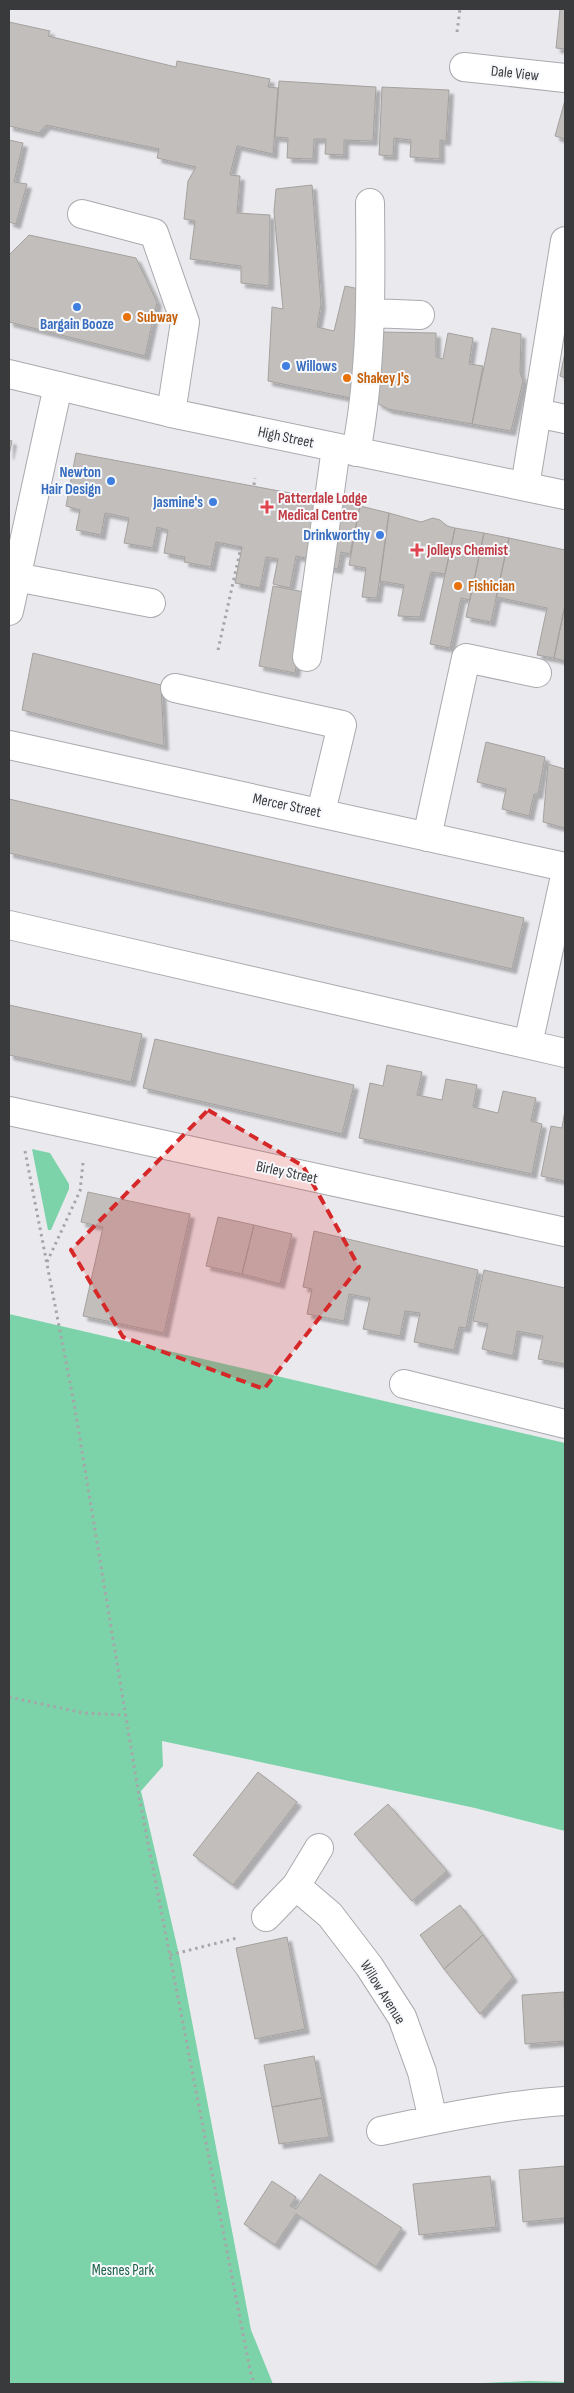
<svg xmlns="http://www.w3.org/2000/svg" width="574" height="2393" viewBox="0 0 574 2393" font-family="'Sofia Sans Condensed',sans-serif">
	<defs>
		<filter id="shadow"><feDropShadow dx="4.5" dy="4.5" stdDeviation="1" flood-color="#0004"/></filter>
	</defs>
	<rect width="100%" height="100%" fill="#eaeaee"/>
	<path fill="#7cd3aa" d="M32 1149 50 1153 69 1184V1189L51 1230H48Z
		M9 1314 565 1443V1831L475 1808 162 1741 163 1766 141 1791 180 1959 251 2330 273 2384H9Z
		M529 2381 565 2382V2384H460Z"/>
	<path fill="#c1bebc" stroke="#a4a19f" filter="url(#shadow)" d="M560 9H565V49L556 48Z
		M9 22 50 31 48 36 176 67 177 61 270 79 268 87 278 88 273 154 237 146 230 175 240 176 237 213 270 215 269 286 241 283V266L190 259 195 221 184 219 188 181 196 167 157 158 159 149 46 125 39 133 9 126Z
		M279 81 376 87 373 141 344 140V155L325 154 326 139H314L313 159 287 158 288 138 275 137Z
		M382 87 449 90 446 141 440 140V159L410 157 411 140 394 138 393 156 379 155Z
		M565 100V139L555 136Z
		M9 140 23 143 14 182 27 184 16 224 9 222Z
		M312 185 321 304 317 327 334 331 345 286 364 290 356 399 268 381 272 307 283 309 274 211 276 189Z
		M29 235 136 258 157 302 145 356 9 322V255Z
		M492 328 521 334 520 372 523 381 511 431 472 424Z
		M382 332 436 333V357L443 359 448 333 473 338 469 364 483 366 472 424 388 409 377 403Z
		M565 353V378L560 376Z
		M9 440 12 441 9 455Z
		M76 453 322 499 311 559 296 556 290 588 273 584 278 559 266 557 260 588 235 583 242 547 216 542 211 567 184 562 185 557 164 553 168 530 157 527 153 548 124 543 129 518 105 513 101 535 76 530 80 510 66 506Z
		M338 502 360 506 350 554 341 552 338 569 325 567Z
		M360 506 389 513 377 598 362 597 366 568 349 565Z
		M389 513 421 522 433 518 440 520 447 526 455 528 445 574 431 572 420 617 398 616 404 585 380 581Z
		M455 528 484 533 470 600 461 598 450 648 430 644Z
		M484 533 509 538 491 622 466 617Z
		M509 538 565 550V605L554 658 537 655 547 608 496 597Z
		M273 586 309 593 295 673 259 666Z
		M565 605V661L554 658Z
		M33 653 161 685 164 746 22 710Z
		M486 742 545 757 538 794H534L529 816 502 809 506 789 477 782Z
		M548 764 565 769V828L543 822Z
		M9 799 524 918 512 969 9 853Z
		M9 1005 142 1034 131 1082 9 1055Z
		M155 1039 354 1085 342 1134 143 1088Z
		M387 1065 422 1072 417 1095 442 1100 446 1079 477 1085 473 1107 498 1113 503 1091 536 1098 531 1121 542 1124 532 1174 359 1138 370 1083 383 1086Z
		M565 1110V1181L541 1176 551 1126 562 1128Z
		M88 1192 190 1214 164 1333 83 1316 103 1227 81 1222Z
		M218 1217 254 1225 242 1274 206 1266Z
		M254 1225 292 1234 280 1284 242 1274Z
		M314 1231 478 1270 466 1328 459 1327 454 1350 414 1342 420 1313 405 1311 400 1336 363 1329 370 1298 349 1294 344 1321 307 1314 312 1289 303 1287Z
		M484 1270 565 1288V1364L538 1359 543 1336 517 1331 513 1356 482 1349 488 1324 473 1321Z
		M258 1772 297 1802 233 1885 193 1855Z
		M388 1804 447 1871 412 1901 354 1834Z
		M460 1905 483 1935 444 1969 420 1935Z
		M483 1935 513 1977 480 2014 444 1969Z
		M287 1937 305 2029 255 2039 236 1948Z
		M564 1992 565 2041 525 2044 522 1995Z
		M314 2056 322 2098 272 2107 264 2065Z
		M322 2098 329 2137 279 2144 272 2107Z
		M565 2166V2218L523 2222 519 2170Z
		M320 2174 402 2228 376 2267 296 2214 275 2245 244 2224 272 2181 296 2197 290 2206 296 2209Z
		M490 2176 496 2227 419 2235 413 2184Z"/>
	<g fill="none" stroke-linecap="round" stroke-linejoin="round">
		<g stroke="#a9aaad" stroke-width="30">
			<path id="minor" d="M464 67 565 78
				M82 214 154 233 185 322 171 413
				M371 313 420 315
				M537 413 565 419
				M356 452C372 369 371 287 370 203
				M525 486 565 241
				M16 577 151 603
				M9 611 58 386
				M307 657 336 448
				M175 688 342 725 321 812
				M9 745 565 867
				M427 837 466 658 537 673
				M9 925 565 1053
				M528 1044 565 876
				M9 1111 565 1232
				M404 1384 565 1424
				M296 1886 330 1915 369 1966 402 2017 422 2072 433 2120
				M266 1917 296 1886 319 1848
				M381 2131C441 2118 503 2105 565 2101"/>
		</g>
		<g stroke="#a9aaad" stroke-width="30">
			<path id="major" d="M9 374 171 413 565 495"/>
		</g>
		<path stroke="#a6a6a9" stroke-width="3" stroke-dasharray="2.5 4" stroke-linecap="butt" d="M457 32 460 9
			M254 485 255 478
			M218 650 241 547
			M25 1151 74 1403 139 1796 251 2375 255 2384
			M47 1262 80 1191 83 1163
			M9 1697 84 1713 125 1715
			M170 1955 237 1938"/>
		<use href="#minor" stroke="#fff" stroke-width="28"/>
		<use href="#major" stroke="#fff" stroke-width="28"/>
	</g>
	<path fill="#d62828" fill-opacity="0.2" stroke="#d62828" stroke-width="4" stroke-dasharray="10 6" stroke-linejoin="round" d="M208 1110 303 1166 359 1267 264 1389 123 1337 71 1250Z"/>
	<g fill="#3f7fe0" stroke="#f7f8fb" stroke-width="2">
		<circle cx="77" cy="307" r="5"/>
		<circle cx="286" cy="366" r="5"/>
		<circle cx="111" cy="481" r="5"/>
		<circle cx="213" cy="502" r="5"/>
		<circle cx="380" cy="535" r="5"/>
	</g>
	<g fill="#e8710a" stroke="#f7f8fb" stroke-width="2">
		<circle cx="127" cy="317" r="5"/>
		<circle cx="347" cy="378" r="5"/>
		<circle cx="458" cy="586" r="5"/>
	</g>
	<g fill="#e0444e" stroke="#f7f8fb" stroke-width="2">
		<path d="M264.5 499.5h5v5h5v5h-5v5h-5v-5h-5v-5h5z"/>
		<path d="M414.5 542.5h5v5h5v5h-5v5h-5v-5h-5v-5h5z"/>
	</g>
	<g text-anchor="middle" stroke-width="4" stroke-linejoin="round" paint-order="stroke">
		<g font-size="15" fill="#393a3b" stroke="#f7f8fb">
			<text transform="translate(515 73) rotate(6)" y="5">Dale View</text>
			<text transform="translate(286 437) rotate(12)" y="5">High Street</text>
			<text transform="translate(287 805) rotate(12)" y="5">Mercer Street</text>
			<text transform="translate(287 1172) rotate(12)" y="5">Birley Street</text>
			<text transform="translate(383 1992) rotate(58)" y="5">Willow Avenue</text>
		</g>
		<g font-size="15" font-weight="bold" fill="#c56008" stroke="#f7f8fb" text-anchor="start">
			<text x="137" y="322">Subway</text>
			<text x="357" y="383">Shakey J's</text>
			<text x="468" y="591">Fishician</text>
		</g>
		<g font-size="15" font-weight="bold" fill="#366cbe" stroke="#f7f8fb" text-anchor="end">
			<text x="77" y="329" text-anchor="middle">Bargain Booze</text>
			<text x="296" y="371" text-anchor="start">Willows</text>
			<text x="101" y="477">Newton<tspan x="101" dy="17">Hair Design</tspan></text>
			<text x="203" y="507">Jasmine's</text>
			<text x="370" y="540">Drinkworthy</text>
		</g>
		<g font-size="15" font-weight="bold" fill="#be3a42" stroke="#f7f8fb" text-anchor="start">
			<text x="278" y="503">Patterdale Lodge<tspan x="278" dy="17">Medical Centre</tspan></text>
			<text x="427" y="555">Jolleys Chemist</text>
		</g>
		<g font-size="15" fill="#1c6246" stroke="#f7f8fb">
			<text x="123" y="2275">Mesnes Park</text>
		</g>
	</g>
	<rect width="574" height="2393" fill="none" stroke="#393a3b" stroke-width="20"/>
</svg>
